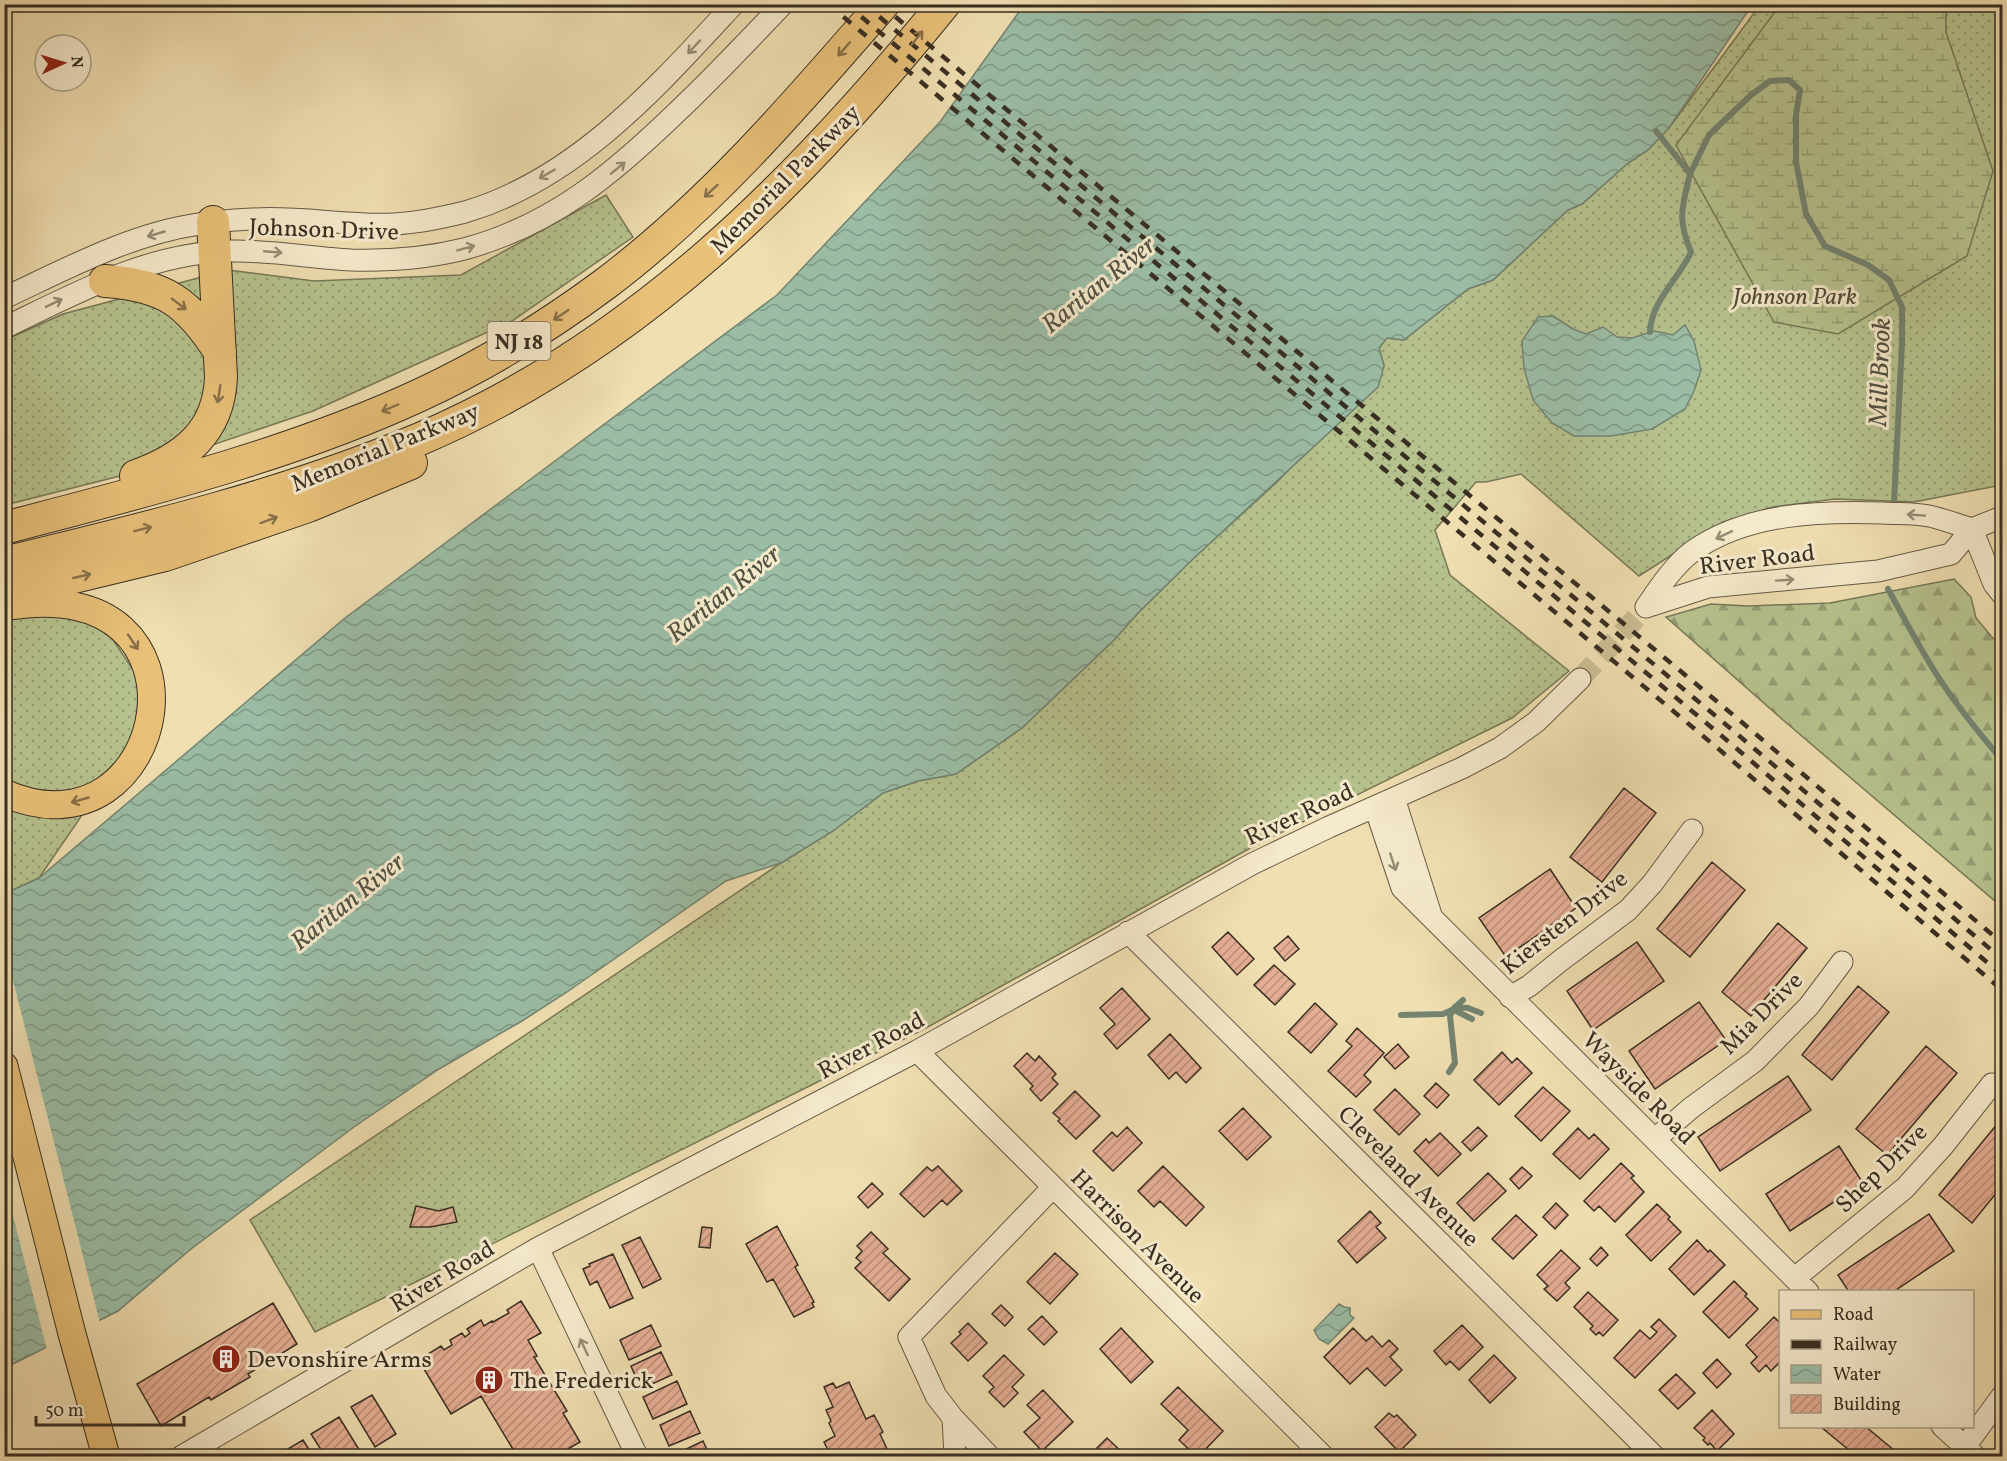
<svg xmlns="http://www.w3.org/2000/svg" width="2007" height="1461" viewBox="0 0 2007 1461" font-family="Vollkorn,serif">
	<defs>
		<pattern id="grass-dots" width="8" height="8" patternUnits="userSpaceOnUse" patternTransform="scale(1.5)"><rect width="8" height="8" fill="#b6c28e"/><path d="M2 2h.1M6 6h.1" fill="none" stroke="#959e74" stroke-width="1.8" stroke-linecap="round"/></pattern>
		<pattern id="forest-firs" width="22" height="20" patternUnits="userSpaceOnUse" patternTransform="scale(1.5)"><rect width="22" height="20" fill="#b6c28e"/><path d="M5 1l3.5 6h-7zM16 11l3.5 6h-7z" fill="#959e74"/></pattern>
		<pattern id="wetland-marsh" width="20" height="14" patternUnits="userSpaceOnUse" patternTransform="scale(1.5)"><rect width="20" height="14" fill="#b6c28e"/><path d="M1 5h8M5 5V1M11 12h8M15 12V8" fill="none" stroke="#959e74"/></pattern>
		<pattern id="water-waves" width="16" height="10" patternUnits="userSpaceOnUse" patternTransform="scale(1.5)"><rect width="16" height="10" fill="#9bbda6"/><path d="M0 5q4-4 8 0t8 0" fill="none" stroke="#7f9a87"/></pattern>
		<pattern id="building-hatch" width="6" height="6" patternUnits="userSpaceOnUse" patternTransform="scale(1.5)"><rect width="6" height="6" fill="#e5ae94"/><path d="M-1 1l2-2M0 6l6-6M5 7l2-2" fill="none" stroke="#bb8e78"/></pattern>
	</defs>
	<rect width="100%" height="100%" fill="#f0dfb1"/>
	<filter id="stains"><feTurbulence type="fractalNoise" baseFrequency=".00333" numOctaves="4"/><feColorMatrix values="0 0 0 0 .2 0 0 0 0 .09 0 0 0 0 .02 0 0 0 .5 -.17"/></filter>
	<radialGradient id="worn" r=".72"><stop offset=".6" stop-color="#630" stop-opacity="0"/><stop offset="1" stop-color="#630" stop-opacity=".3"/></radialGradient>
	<path fill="url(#grass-dots)" stroke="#777858" stroke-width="1.5" d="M1760 5H2002V485L1914 502 1835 499 1773 507 1723 522 1639 576 1521 474 1486 482H1476L1435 530 1450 575 1569 671 1512 718 1254 846 926 1028 315 1332 250 1220 781 863 833 831 883 793 918 781 956 774 1022 728 1115 639 1138 613 1194 558 1278 481 1384 366 1379 348 1387 338 1404 340 1468 289 1493 280 1568 210 1582 204 1628 163 1648 150 1669 128Z
		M606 195 633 237 512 321 313 411 120 476 5 505V340L63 314 228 270 314 281 461 275Z
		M27 610 104 626 139 679 141 718 130 745 39 878 5 894V616Z"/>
	<path fill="url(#forest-firs)" stroke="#777858" stroke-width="1.5" d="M1954 579 1971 597 1976 618 2002 649V907L1783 720 1666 617 1711 604 1748 606 1830 603Z"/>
	<path fill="url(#wetland-marsh)" stroke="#777858" stroke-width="1.5" d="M1780 5H1946V32L1993 171 1967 256 1838 334 1774 322 1676 145Z"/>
	<path fill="url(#water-waves)" stroke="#738471" stroke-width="1.5" d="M1024 5H1752L1669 128 1648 150 1628 163 1582 204 1568 210 1493 280 1468 289 1404 340 1387 338 1379 348 1384 366 1378 387 1194 558 1138 613 1115 639 1022 728 956 774 918 781 883 793 833 831 781 863 726 881 567 992 522 1021 439 1069 354 1127 191 1249 118 1311 5 1368 4 894 39 878 345 618 777 295 940 122Z
		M1553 316 1573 329 1586 334 1603 327 1617 337 1632 338 1654 331 1673 335 1685 325 1694 341 1701 370 1694 391 1685 409 1652 429 1611 436H1574L1552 423 1533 400 1524 368 1522 341 1538 317Z
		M1339 1304 1344 1307 1350 1308V1315L1354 1318 1328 1344 1319 1339 1314 1330Z"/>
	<path fill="#f0dfb1" d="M5 949 100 1323 47 1350 4 1180Z"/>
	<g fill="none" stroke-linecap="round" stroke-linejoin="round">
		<path stroke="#738471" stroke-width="6" d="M1690 174 1709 135 1751 95 1770 81 1789 80 1800 90 1796 115V162L1806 214 1825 246 1868 265 1889 280 1902 307V343L1894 502
			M1650 332C1651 301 1679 279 1691 252 1677 218 1682 208 1690 174L1656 131
			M1888 589C1904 618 1919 647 1937 675 1956 705 1979 733 2002 760
			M1455 1007 1468 1008 1481 1013
			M1455 1007 1454 1010 1472 1019
			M1401 1015 1443 1014 1452 1010 1463 1000
			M1449 1072 1455 1063 1450 1016 1453 1009"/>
	</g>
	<path fill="url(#building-hatch)" stroke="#382e22" stroke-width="1.5" d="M1624 788 1656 813 1602 882 1570 857Z
		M1712 862 1745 890 1690 957 1657 929Z
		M1550 869 1576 908 1506 957 1479 918Z
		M1778 923 1807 948 1751 1016 1722 992Z
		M1228 932 1254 959 1237 975 1212 947Z
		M1288 936 1299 949 1285 961 1274 948Z
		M1637 942 1664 981 1593 1030 1567 991Z
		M1274 965 1295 984 1275 1005 1254 985Z
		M1858 986 1889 1012 1832 1080 1802 1055Z
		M1122 988 1150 1019 1117 1049 1104 1034 1115 1024 1100 1008Z
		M1699 1002 1726 1040 1655 1089 1629 1051Z
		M1315 1003 1337 1024 1311 1053 1288 1032Z
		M1357 1028 1384 1053 1364 1075 1371 1082 1356 1097 1328 1071 1352 1046 1346 1041Z
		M1170 1034 1201 1068 1186 1083 1176 1072 1169 1079 1148 1055Z
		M1398 1044 1409 1057 1395 1069 1384 1057Z
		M1926 1046 1957 1073 1887 1155 1856 1129Z
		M1502 1052 1512 1063 1517 1058 1532 1073 1499 1105 1474 1080Z
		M1027 1053 1035 1061 1039 1056 1056 1074 1052 1078 1058 1084 1041 1101 1030 1089 1033 1086 1014 1066Z
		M1788 1076 1811 1110 1720 1171 1698 1137Z
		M1436 1083 1449 1095 1437 1108 1424 1096Z
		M1543 1087 1570 1111 1541 1141 1515 1116Z
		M1395 1089 1420 1114 1399 1135 1374 1110Z
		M1075 1091 1100 1116 1076 1139 1058 1121 1060 1119 1053 1113Z
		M1243 1108 1271 1137 1247 1160 1219 1131Z
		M2002 1118V1186L1972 1223 1939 1195Z
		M1127 1127 1142 1143 1113 1171 1093 1151 1112 1132 1117 1137Z
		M1478 1127 1487 1136 1471 1151 1462 1142Z
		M1578 1128 1589 1139 1594 1134 1609 1149 1580 1179 1553 1154Z
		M1440 1133 1461 1154 1438 1176 1414 1151 1426 1139 1429 1143Z
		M1839 1146 1863 1183 1790 1231 1766 1194Z
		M1621 1163 1634 1176 1631 1178 1644 1192 1615 1222 1599 1206 1594 1211 1584 1201Z
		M938 1166 962 1191 947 1205 942 1200 924 1217 900 1194 927 1167 932 1171Z
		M1163 1166 1204 1207 1186 1226 1160 1201 1154 1207 1138 1191Z
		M1522 1167 1532 1176 1519 1189 1510 1179Z
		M1488 1173 1506 1191 1474 1221 1457 1203Z
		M872 1183 883 1194 868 1208 858 1197Z
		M1556 1203 1568 1215 1555 1229 1543 1217Z
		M1657 1204 1670 1217 1668 1219 1681 1232 1651 1261 1626 1235Z
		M416 1206 439 1211 453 1207 457 1222 430 1227H410Z
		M1370 1211 1381 1223 1376 1227 1386 1238 1357 1263 1338 1241Z
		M1929 1214 1954 1251 1893 1292H1849L1838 1275Z
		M1516 1215 1537 1235 1513 1259 1492 1239Z
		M777 1226 798 1265 795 1267 814 1302 812 1303 814 1307 794 1317 773 1279 767 1282 746 1244Z
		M702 1227 712 1228 710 1248 699 1247Z
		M871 1232 888 1249 883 1253 910 1279 889 1301 855 1268 861 1262 856 1258 862 1251 857 1246Z
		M640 1237 661 1279 643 1288 622 1245Z
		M1697 1240 1708 1252 1710 1250 1725 1265 1694 1295 1669 1269Z
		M1601 1247 1608 1255 1597 1266 1590 1259Z
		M1561 1250 1580 1268 1565 1283 1570 1288 1557 1301 1544 1289 1548 1286 1537 1275Z
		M1055 1253 1078 1274 1050 1304 1027 1282Z
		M613 1254 633 1298 610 1308 597 1281 590 1285 583 1269 590 1266 589 1264Z
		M1734 1281 1747 1294 1745 1296 1758 1309 1729 1338 1703 1312Z
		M1588 1292 1618 1320 1603 1336 1599 1332 1596 1335 1590 1329 1593 1326 1574 1307Z
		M521 1301 541 1333 528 1340 537 1356 534 1357 567 1411 563 1413 580 1442 556 1456H517L481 1396 451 1414 421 1364 430 1359 428 1354 441 1346 444 1350 452 1345 450 1340 462 1333 465 1337 470 1333 467 1329 481 1320 484 1326 492 1321 493 1322 509 1313 507 1310Z
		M273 1303 297 1344 248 1374 250 1377 211 1400 209 1397 161 1426 137 1384Z
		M1001 1305 1013 1317 1005 1326 992 1314Z
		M1042 1316 1057 1332 1044 1345 1028 1329Z
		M1774 1317 1780 1323V1362L1771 1371 1766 1365 1759 1372 1751 1363 1757 1357 1746 1345Z
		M1659 1319 1676 1336 1635 1378 1614 1358 1640 1330 1650 1339 1657 1332 1651 1327Z
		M968 1323 987 1343 968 1361 951 1343 961 1334 959 1332Z
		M651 1325 661 1346 629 1360 620 1340Z
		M1462 1325 1483 1347 1459 1370 1450 1361 1446 1365 1434 1351Z
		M1121 1328 1153 1362 1131 1383 1100 1349Z
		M1353 1328 1366 1341 1372 1336 1382 1347 1389 1340 1398 1349 1390 1357 1402 1370 1385 1386 1367 1368 1350 1384 1324 1357Z
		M661 1352 672 1375 641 1389 631 1366Z
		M1004 1355 1024 1375 1012 1387 1018 1393 1004 1407 989 1392 994 1387 983 1376Z
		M1494 1355 1516 1378 1490 1403 1469 1380Z
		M1717 1359 1731 1374 1717 1388 1703 1373Z
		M1676 1374 1695 1393 1678 1409 1659 1390Z
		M677 1381 687 1404 653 1419 643 1397Z
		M849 1382 866 1419 874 1415 883 1432 880 1434 888 1451 877 1456H859L858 1454 852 1456H831L824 1442 835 1436 829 1423 831 1421 826 1410 833 1407 824 1387 833 1383 836 1388Z
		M1178 1387 1223 1431 1199 1456H1196L1179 1440 1188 1430 1161 1404Z
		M1043 1390 1073 1422 1042 1451 1024 1432 1040 1418 1027 1405Z
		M372 1395 396 1434 375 1447 351 1407Z
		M1712 1410 1734 1434 1717 1451 1710 1443 1708 1445 1703 1440 1705 1438 1694 1428Z
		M690 1411 700 1433 669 1446 660 1425Z
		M1389 1413 1394 1417 1397 1415 1416 1435 1399 1452 1375 1427Z
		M339 1417 363 1456H325L311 1434Z
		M1865 1426 1901 1456H1853L1855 1455 1821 1427Z
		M1107 1438 1125 1455 1089 1456Z
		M303 1440 313 1456H276Z
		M703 1441 710 1456H672Z
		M400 1450 403 1456H386Z"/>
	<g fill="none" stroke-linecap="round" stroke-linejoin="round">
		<path stroke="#cbbc94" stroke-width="21" stroke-dasharray="21 10" stroke-linecap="butt" d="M1580 679 1646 607"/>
		<g stroke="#665a46" stroke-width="23">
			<path id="minor" d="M4 298C66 269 130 234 199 224 216 221 235 220 253 219 300 216 346 226 393 224 418 223 441 218 465 212 577 179 657 87 734 4
				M4 328C76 293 148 253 230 251 270 250 311 258 351 260 389 261 428 258 464 249 553 225 613 174 678 111 714 77 748 41 783 4
				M1972 529 1994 584 2002 594
				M1646 607 1708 587 1878 571 1951 554 1972 529 2002 517
				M1646 607C1659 588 1674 565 1693 551 1747 513 1819 511 1883 513 1898 514 1914 513 1929 516 1943 519 1958 525 1972 529
				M1394 798 1431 915
				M1375 807 1402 888 1808 1292
				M1128 932 1654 1456
				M1510 997 1529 986 1560 961 1628 910 1652 884 1692 830
				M917 1051 1323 1456
				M1655 1139 1691 1108 1755 1061 1809 1006 1842 962
				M538 1248 637 1456
				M1795 1278 1905 1188 1943 1146 1992 1084
				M953 1418 989 1456
				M1942 1426 1975 1456
				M182 1456 538 1248 917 1051 1252 864 1329 827 1462 768 1500 748 1536 722 1580 679
				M955 1456 953 1418 936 1396 909 1337 1053 1187
				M1958 1456 2002 1396"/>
		</g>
		<g stroke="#382e22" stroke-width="29">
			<path id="major" d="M4 607C229 566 170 867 4 793
				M4 1066 72 1334 106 1456"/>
		</g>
		<g stroke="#382e22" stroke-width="34">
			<path id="highway" d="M105 281C165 285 188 302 220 352
				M136 476C184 459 219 432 221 377L213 222
				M4 528C145 491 288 456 420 395 485 365 547 327 605 284 710 205 797 103 883 4
				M4 563C145 529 286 495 420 439 636 347 798 184 944 4
				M4 594 165 555 308 506 411 463"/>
		</g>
		<use href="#minor" stroke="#f5eacc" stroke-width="21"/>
		<use href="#major" stroke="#e8c078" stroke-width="27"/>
		<use href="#highway" stroke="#e8c078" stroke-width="32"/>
		<path stroke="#382e22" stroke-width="4.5" stroke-dasharray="10 10" stroke-linecap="butt" d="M828 4 1715 746 2002 990
			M846 4 1723 737 2002 975
			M864 4 1730 728 2002 959
			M880 4 1738 719 2002 943"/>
	</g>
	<defs><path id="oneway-shaft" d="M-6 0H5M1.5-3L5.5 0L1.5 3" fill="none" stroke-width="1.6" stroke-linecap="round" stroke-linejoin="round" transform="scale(1.5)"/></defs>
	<g stroke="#877049">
		<use href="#oneway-shaft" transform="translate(917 38) rotate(-51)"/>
		<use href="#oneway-shaft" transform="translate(844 49) rotate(131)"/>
		<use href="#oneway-shaft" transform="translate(711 191) rotate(137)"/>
		<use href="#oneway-shaft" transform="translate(179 304) rotate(37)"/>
		<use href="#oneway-shaft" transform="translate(561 315) rotate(146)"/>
		<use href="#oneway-shaft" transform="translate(219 394) rotate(99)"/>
		<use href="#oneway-shaft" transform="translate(390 408) rotate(157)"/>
		<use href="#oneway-shaft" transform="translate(269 520) rotate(-20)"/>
		<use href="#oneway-shaft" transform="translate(143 529) rotate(-14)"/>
		<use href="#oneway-shaft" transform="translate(82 576) rotate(-13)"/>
		<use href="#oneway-shaft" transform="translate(133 642) rotate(56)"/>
		<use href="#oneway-shaft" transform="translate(80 800) rotate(164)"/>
	</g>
	<g stroke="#968c77">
		<use href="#oneway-shaft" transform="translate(694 47) rotate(133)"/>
		<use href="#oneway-shaft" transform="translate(618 168) rotate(-39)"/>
		<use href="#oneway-shaft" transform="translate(547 174) rotate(150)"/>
		<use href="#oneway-shaft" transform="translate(156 234) rotate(164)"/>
		<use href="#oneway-shaft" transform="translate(466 248) rotate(-15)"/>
		<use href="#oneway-shaft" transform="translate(273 252) rotate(5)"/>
		<use href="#oneway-shaft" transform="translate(54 303) rotate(-26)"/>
		<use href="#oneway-shaft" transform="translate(1916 515) rotate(-176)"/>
		<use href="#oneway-shaft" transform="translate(1724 535) rotate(155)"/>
		<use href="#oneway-shaft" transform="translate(1785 580) rotate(-4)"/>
		<use href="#oneway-shaft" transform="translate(1393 862) rotate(72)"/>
		<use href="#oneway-shaft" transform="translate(584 1347) rotate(-115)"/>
	</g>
	<defs>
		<g id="building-disc" transform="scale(1.5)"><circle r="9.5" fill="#8f2418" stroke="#f5eacc"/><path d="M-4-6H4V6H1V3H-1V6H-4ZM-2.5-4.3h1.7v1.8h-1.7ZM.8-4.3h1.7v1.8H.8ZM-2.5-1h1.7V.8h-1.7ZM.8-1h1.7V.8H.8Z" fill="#fff"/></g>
	</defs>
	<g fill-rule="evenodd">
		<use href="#building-disc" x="226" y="1359"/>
		<use href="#building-disc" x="489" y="1380"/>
	</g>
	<g text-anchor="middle" stroke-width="6" stroke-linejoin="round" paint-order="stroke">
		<rect fill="#f5eacc" stroke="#716655" stroke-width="1.5" x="487.5" y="322" width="63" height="38" rx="4.5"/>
		<g font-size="22" font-weight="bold" fill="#382e22">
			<text x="519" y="349">NJ 18</text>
		</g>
		<g font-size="24" fill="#382e22" stroke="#f5eacc">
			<text transform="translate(785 179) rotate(-45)" y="8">Memorial Parkway</text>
			<text transform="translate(324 229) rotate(2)" y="8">Johnson Drive</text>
			<text transform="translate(385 447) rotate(-22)" y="8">Memorial Parkway</text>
			<text transform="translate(1757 559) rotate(-7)" y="8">River Road</text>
			<text transform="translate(1299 814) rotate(-25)" y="8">River Road</text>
			<text transform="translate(1564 922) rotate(-38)" y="8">Kiersten Drive</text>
			<text transform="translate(1761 1013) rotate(-45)" y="8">Mia Drive</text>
			<text transform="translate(871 1045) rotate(-28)" y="8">River Road</text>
			<text transform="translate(1639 1088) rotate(45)" y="8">Wayside Road</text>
			<text transform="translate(1881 1168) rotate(-44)" y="8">Shep Drive</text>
			<text transform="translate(1409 1176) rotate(45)" y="8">Cleveland Avenue</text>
			<text transform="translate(1138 1236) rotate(45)" y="8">Harrison Avenue</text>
			<text transform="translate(442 1276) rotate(-31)" y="8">River Road</text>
		</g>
		<g font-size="24" font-style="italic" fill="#514c38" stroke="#f5eacc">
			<text x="1795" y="304">Johnson Park</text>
		</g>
		<g font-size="24" fill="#382e22" stroke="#f5eacc" text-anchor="start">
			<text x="247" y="1367">Devonshire Arms</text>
			<text x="510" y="1388">The Frederick</text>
		</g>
		<g font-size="26" font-style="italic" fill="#515243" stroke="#f5eacc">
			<text transform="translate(1098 284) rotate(-39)" y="9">Raritan River</text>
			<text transform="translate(1879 372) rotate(-88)" y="9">Mill Brook</text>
			<text transform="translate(723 593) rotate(-39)" y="9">Raritan River</text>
			<text transform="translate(347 901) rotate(-39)" y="9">Raritan River</text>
		</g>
	</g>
	<rect width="2007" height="1461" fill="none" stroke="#f0dfb1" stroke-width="24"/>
	<rect x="6" y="6" width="1995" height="1449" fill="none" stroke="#382e22" stroke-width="3"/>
	<rect x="12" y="12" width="1983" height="1437" fill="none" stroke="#382e22" stroke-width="1.5"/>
	<rect x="1779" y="1290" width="195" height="138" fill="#f5eacc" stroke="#a99f88" stroke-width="1.5"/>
	<rect x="1791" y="1310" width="30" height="9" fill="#e8c078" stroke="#a99f88" stroke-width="1.5"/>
	<text x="1833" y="1320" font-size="18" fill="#382e22">Road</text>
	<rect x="1791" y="1340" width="30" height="9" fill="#382e22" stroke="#a99f88" stroke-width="1.5"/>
	<text x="1833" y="1350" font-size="18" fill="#382e22">Railway</text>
	<rect x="1791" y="1365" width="30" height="18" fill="url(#water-waves)" stroke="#a99f88" stroke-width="1.5"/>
	<text x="1833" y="1380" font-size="18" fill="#382e22">Water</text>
	<rect x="1791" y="1395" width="30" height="18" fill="url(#building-hatch)" stroke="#a99f88" stroke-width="1.5"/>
	<text x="1833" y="1410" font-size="18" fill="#382e22">Building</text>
	<g transform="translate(63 63) rotate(86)"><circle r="28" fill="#f5eacc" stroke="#a99f88" stroke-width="1.5"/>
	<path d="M0-4.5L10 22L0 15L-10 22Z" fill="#8f2418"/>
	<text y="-9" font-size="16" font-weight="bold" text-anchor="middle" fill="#382e22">N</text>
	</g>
	<path d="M36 1416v9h148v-9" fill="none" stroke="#382e22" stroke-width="3"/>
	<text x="45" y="1416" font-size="18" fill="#382e22" stroke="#f5eacc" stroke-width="4.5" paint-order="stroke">50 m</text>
	<rect width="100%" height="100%" filter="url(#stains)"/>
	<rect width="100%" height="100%" fill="url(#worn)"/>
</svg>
